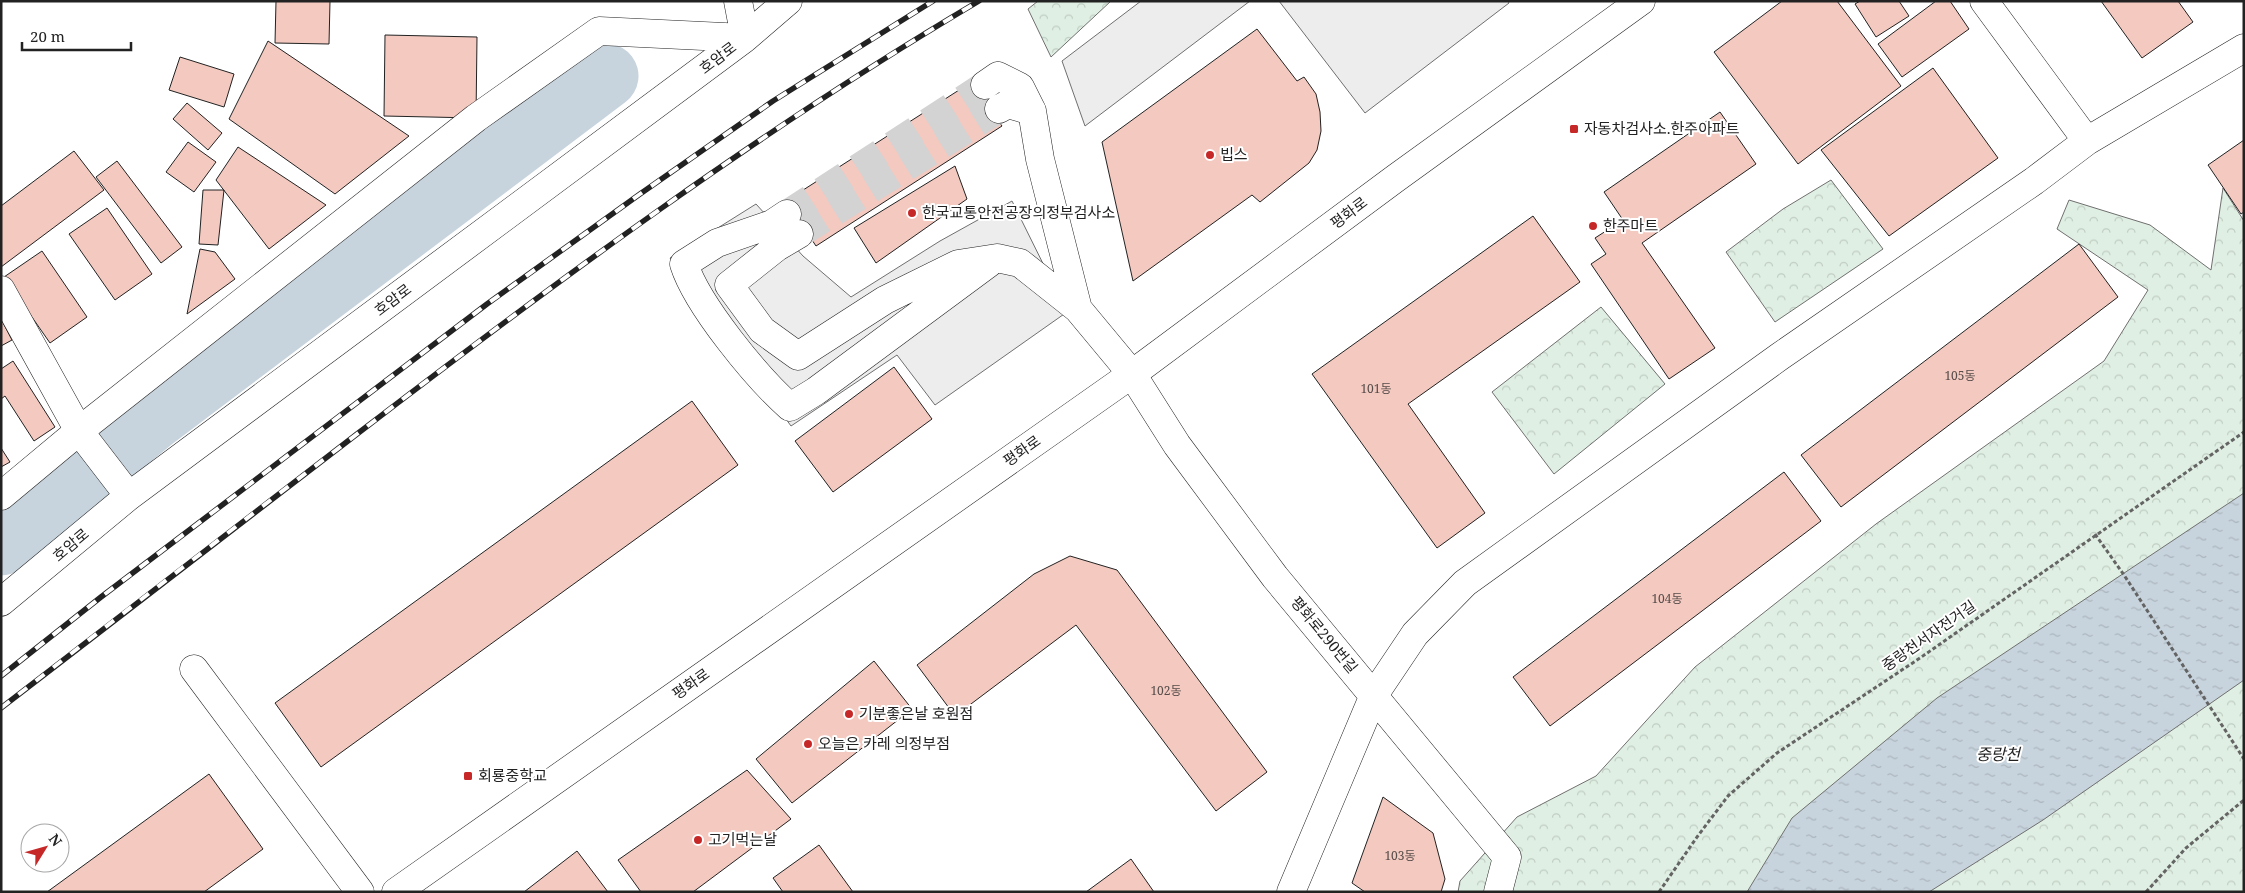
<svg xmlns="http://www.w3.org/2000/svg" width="2245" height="893" viewBox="0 0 2245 893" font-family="'Noto Serif','Noto Sans KR',serif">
	<defs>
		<pattern id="forest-crowns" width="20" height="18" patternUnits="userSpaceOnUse" patternTransform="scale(1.25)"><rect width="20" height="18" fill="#e0efe3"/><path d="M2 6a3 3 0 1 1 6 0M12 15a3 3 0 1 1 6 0" fill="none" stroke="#c0cdc2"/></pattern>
		<pattern id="water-ripples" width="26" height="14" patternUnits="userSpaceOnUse" patternTransform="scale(1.25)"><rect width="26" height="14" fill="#c7d3dd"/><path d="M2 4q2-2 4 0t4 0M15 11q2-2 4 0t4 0" fill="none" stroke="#abb5bd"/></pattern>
	</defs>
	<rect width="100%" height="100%" fill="#fff"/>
	<path fill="url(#forest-crowns)" stroke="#6f6f6f" d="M1038 1H1111L1051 57 1028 9Z
		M1831 180 1883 249 1775 322 1726 252 1783 209Z
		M2223 188 2244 221V892H1458L1460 881 1517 817 1596 776 1695 667 1876 524 2104 361 2148 290 2057 229 2069 200 2150 225 2211 270Z
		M1601 307 1665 384 1554 474 1492 392Z"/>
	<path fill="#ededed" stroke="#6f6f6f" d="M1141 1H1250L1085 126 1062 61Z
		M1279 1H1508L1509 3 1365 113Z
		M1012 201 1067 312 935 405 897 355 791 426 670 258 756 204 803 256 851 297 940 241Z"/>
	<path fill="url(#water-ripples)" stroke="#6f6f6f" d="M2244 493V680L2043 820 1929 892H1747L1792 818 1937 698Z"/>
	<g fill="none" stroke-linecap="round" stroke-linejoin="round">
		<path stroke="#c7d3dd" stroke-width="65" d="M1 543 154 417 606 76"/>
	</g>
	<path fill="#f3c9c0" stroke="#222" d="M276 1H330L329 44 275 43Z
		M1782 1H1837L1901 86 1798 164 1714 52Z
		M1860 1H1899L1909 16 1876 37 1855 4Z
		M1936 1H1950L1969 29 1902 77 1878 44Z
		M2101 1H2178L2193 22 2142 58Z
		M1257 29 1297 81 1304 77 1316 94 1320 112 1321 131 1317 150 1309 163 1260 202 1252 195 1133 281 1102 142Z
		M385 35 477 37 476 118 384 116Z
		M268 41 409 136 335 194 229 119Z
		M180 57 234 74 224 107 169 90Z
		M1933 68 1998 158 1889 236 1821 150Z
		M970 83 1002 126 816 246 786 201Z
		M187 103 222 133 208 150 173 119Z
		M1720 112 1756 164 1642 243 1715 348 1669 379 1591 264 1606 254 1595 238 1623 220 1604 192Z
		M2244 140V212L2241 214 2208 165Z
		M188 142 216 162 194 192 166 172Z
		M238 147 326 205 269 249 216 180Z
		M74 151 104 190 1 267V206Z
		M117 161 182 247 161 263 96 177Z
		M955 166 967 199 876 263 854 228Z
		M203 190H224L218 245 199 244Z
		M107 208 152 274 115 300 69 234Z
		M1533 216 1580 282 1408 404 1485 513 1437 548 1312 374Z
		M2079 244 2118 297 1841 507 1801 455Z
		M200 249 215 252 235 279 187 314Z
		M42 251 87 317 50 343 4 277Z
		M1 319 12 340 1 346Z
		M13 361 55 427 34 441 5 396 1 399V369Z
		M894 367 932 419 833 492 795 441Z
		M692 401 738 465 321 767 275 703Z
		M1 448 10 462 1 467Z
		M1784 472 1821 521 1550 726 1513 677Z
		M1070 556 1117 570 1267 772 1216 811 1076 625 955 716 917 665 1034 574Z
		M874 661 912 709 792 803 756 759Z
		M747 770 791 819 693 892H641L618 860Z
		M209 774 263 849 204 892H47Z
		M1383 797 1433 833 1445 879 1441 892H1365L1352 883Z
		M819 845 853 892H783L773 878Z
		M577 851 608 892H524Z
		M1131 859 1154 892H1086Z"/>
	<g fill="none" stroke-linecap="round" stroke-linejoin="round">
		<path stroke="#d3d3d3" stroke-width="28" stroke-dasharray="28 14" stroke-linecap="butt" d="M787 214 985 85
			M799 234 999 109"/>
		<g stroke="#222" stroke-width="29">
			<path id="minor" d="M1984 1 2087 141
				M985 85 998 76 1020 87 1032 111
				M999 109 1008 104 1032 111 1040 159 1078 309
				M787 214 772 224 717 243 684 264C697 305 757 378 790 407L816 391 989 263
				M799 234 777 247 729 285 762 330 798 356 885 300 958 264 997 258 1020 263 1078 309 1132 374 1177 445 1275 577 1507 857 1498 892
				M1 290 79 431 129 496
				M1 496 79 431 476 118 599 31 745 38 738 1
				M1 602 129 496 745 38 788 1
				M194 669 360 892
				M1291 892 1374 695 1415 634 1465 583 1779 357 2034 181 2087 141 2244 48"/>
		</g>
		<g stroke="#222" stroke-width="29">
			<path id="major" d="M396 892 1132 374 1396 178 1641 1"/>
		</g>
		<path stroke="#646464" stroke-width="3" stroke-dasharray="4 2.5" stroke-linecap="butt" d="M2095 534 2124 575 2244 759
			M1659 892 1697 837 1728 796 1777 753 1920 658 2244 432
			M2146 892 2186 848 2244 800"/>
		<use href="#minor" stroke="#fff" stroke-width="28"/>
		<use href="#major" stroke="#fff" stroke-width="28"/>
		<g stroke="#222" stroke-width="5.5">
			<path id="rail" d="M1 676 101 597 487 304 640 194 773 101 933 1
				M1 708C119 616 238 525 357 434 558 280 761 130 979 1"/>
		</g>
		<use href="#rail" stroke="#fff" stroke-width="4" stroke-dasharray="11" stroke-linecap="butt"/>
	</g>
	<g fill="#c62828" stroke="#fff" stroke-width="2">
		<rect x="1569" y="124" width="10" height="10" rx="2.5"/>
		<circle cx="1210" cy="155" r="5"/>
		<circle cx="912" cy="213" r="5"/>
		<circle cx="1593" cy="226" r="5"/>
		<circle cx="849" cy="714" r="5"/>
		<circle cx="808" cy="744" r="5"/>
		<rect x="463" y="771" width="10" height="10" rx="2.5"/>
		<circle cx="698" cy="840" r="5"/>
	</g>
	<g text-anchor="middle" stroke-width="4" stroke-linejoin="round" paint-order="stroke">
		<g font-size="12" fill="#564c4a">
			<text x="1960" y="380">105동</text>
			<text x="1376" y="393">101동</text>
			<text x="1667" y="603">104동</text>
			<text x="1166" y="695">102동</text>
			<text x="1400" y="860">103동</text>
		</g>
		<g font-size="15" fill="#222" stroke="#fff">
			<text transform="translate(718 58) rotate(-37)" y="5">호암로</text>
			<text transform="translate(1349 213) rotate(-37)" y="5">평화로</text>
			<text transform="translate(393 300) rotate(-37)" y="5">호암로</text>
			<text transform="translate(1022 451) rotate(-35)" y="5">평화로</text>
			<text transform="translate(71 545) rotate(-40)" y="5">호암로</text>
			<text transform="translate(1324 635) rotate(50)" y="5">평화로290번길</text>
			<text transform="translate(1929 636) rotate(-35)" y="5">중랑천서자전거길</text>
			<text transform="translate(691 684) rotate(-35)" y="5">평화로</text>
		</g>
		<g font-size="15" fill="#222" stroke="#fff" text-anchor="start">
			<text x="1584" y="134">자동차검사소.한주아파트</text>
			<text x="1220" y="160">빕스</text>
			<text x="922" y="218">한국교통안전공장의정부검사소</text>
			<text x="1603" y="231">한주마트</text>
			<text x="859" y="719">기분좋은날 호원점</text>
			<text x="818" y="749">오늘은 카레 의정부점</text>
			<text x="478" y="781">회룡중학교</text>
			<text x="708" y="845">고기먹는날</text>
		</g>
		<g font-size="16" font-style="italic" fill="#222" stroke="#fff">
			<text x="1998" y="760">중랑천</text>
		</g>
	</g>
	<rect width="2245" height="893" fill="none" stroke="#222222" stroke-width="5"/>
	<g transform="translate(45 848) rotate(53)"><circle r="24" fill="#ffffff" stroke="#a7a7a7"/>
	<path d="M0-4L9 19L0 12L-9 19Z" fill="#c62828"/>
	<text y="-8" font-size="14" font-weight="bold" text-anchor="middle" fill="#222222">N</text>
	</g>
	<path d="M22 42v8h109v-8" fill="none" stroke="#222222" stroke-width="2.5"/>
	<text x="30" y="42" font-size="15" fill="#222222" stroke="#ffffff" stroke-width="4" paint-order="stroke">20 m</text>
</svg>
